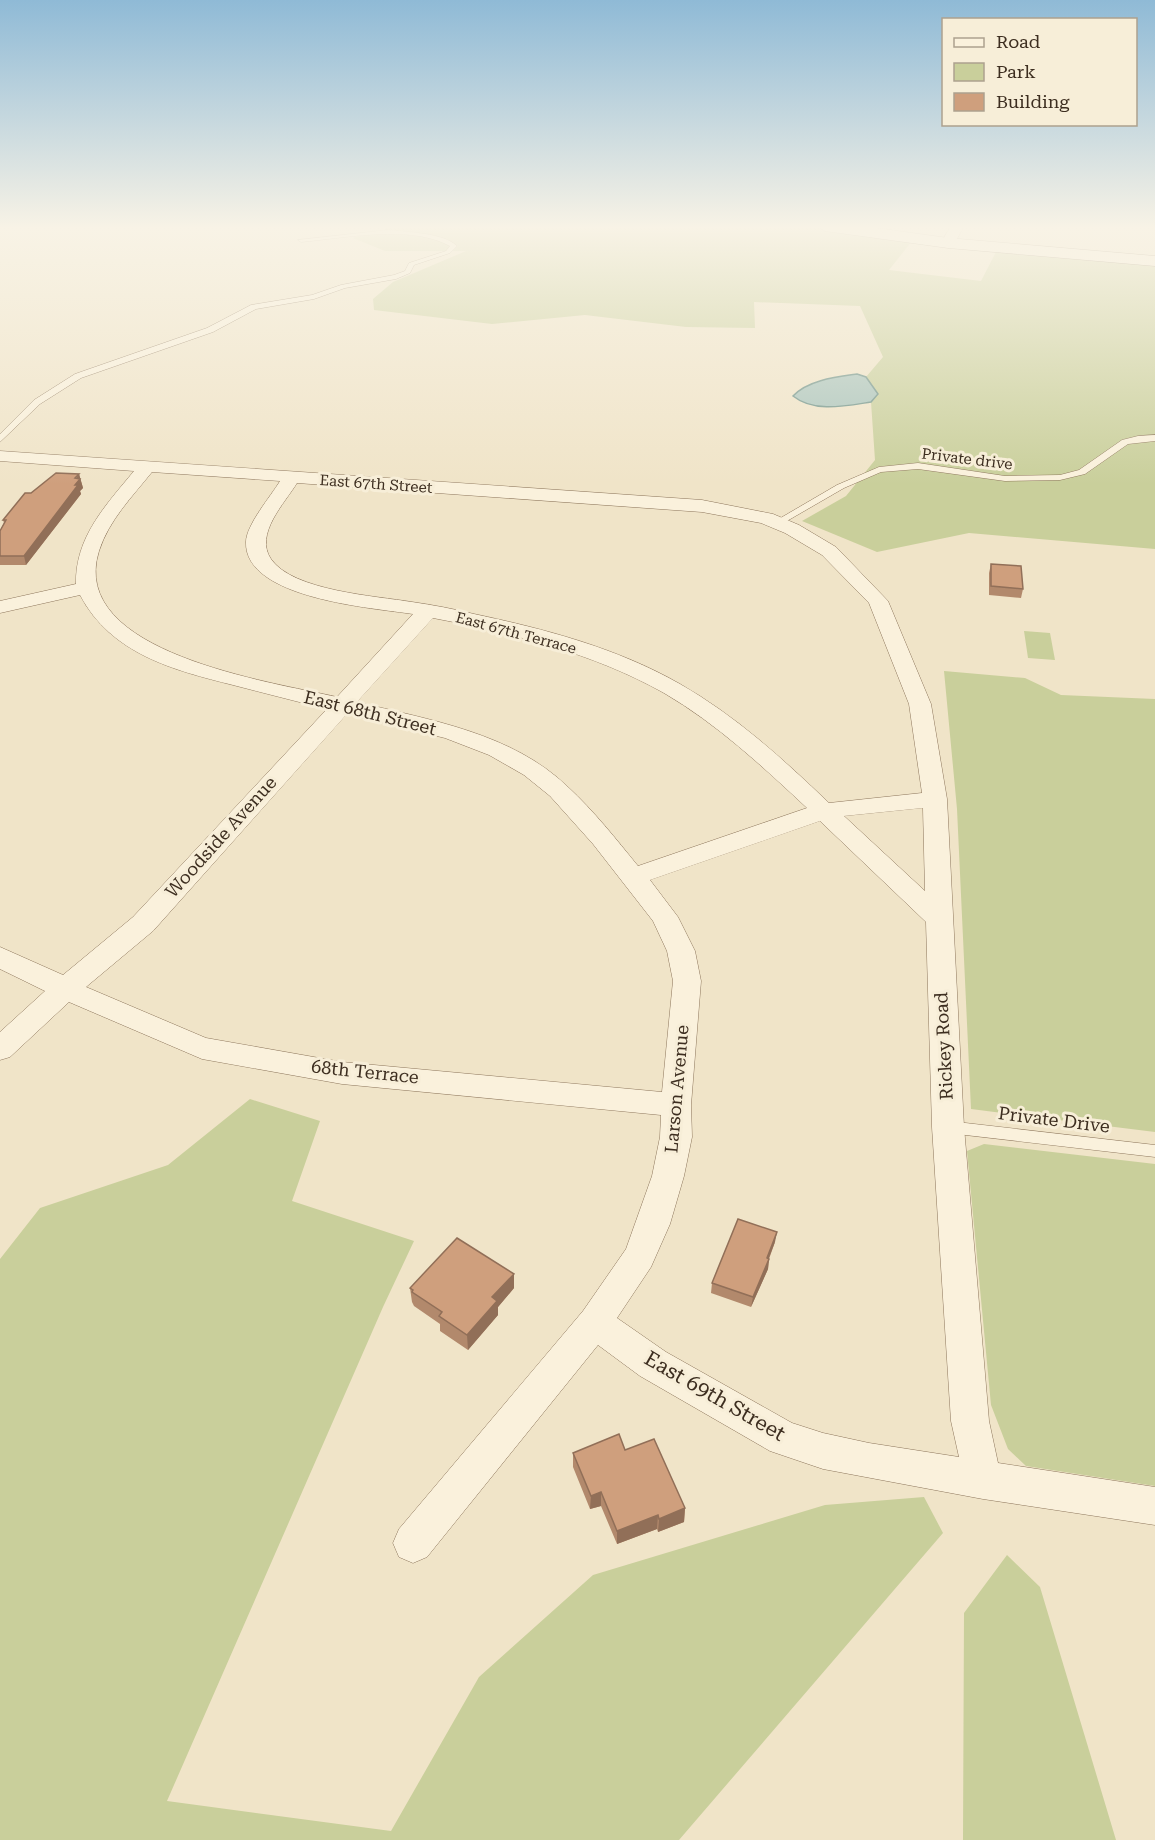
<svg xmlns="http://www.w3.org/2000/svg" width="1155" height="1840" viewBox="0 0 1155 1840" font-family="'Roboto Serif',serif">
	<rect width="100%" height="100%" fill="#f0e4c8"/>
	<path fill="#c9cf9b" d="M397 226H801L912 241 889 270 981 281 996 252 1155 265V549L969 533 877 552 802 521 846 496 875 460 871 402 877 394 866 377 883 357 860 306 754 302 755 328 686 327 585 315 492 324 374 310 373 299 393 282 466 251H385L353 238Z
		M1024 631 1050 633 1055 660 1028 658Z
		M944 671 1025 678 1061 695 1155 699V1132L971 1109 957 809Z
		M250 1099 320 1121 292 1201 414 1241 383 1307 167 1801 391 1831 479 1677 593 1575 825 1505 924 1497 943 1533 679 1840H0V1259L40 1208 168 1165Z
		M984 1144 1155 1164V1486L1026 1466 1008 1449 991 1405 967 1151Z
		M1007 1555 1040 1587 1116 1840H963L964 1613Z"/>
	<path fill="#a9c4bc" stroke="#6f938a" stroke-width="1.5" d="M857 374 866 377 878 394 871 402C845 406 814 413 793 396 808 380 836 377 857 374Z"/>
	<g fill="none" stroke-linecap="round" stroke-linejoin="round">
		<g stroke="#8d765c" stroke-width="1">
			<path id="lane" d="M388 230C407 232 444 233 457 246L450 253 414 265 410 273 396 279 345 288 314 299 256 309 213 332 81 378 40 404 0 442V434L34 400 75 374 207 328 251 305 312 295 341 285 394 275 405 271 409 263 446 251 450 246C410 224 345 238 301 242L298 240Z
				M1155 435V441L1128 444 1085 474 1060 480 1005 481 918 469 881 472 844 488 780 525 772 523 837 485 879 467 918 463 1005 476 1060 475 1079 470 1122 440 1138 436Z
				M948 1121 1155 1145V1157L948 1133 942 1131 940 1127 942 1123Z"/>
		</g>
		<g stroke="#8d765c" stroke-width="1">
			<path id="street" d="M951 226H964L953 246H943L941 243Z
				M0 451 702 500 773 514 799 525 836 547 888 601 931 704 947 799 964 1127 989 1421 998 1463 1155 1487V1525L983 1499 823 1469 770 1451 640 1376 598 1345 427 1557 413 1563 399 1557 393 1543 399 1529 583 1311 626 1249 652 1176 660 1137 661 1115 342 1084 202 1059 69 1002 10 1057 0 1060V1032L45 991 0 969V947L63 975 133 917 327 709C295 701 264 693 233 685 173 670 111 654 80 595L0 613V601L76 584C75 537 106 505 134 471L0 461ZM152 472 280 481C271 496 246 525 246 542 244 599 374 608 413 614L337 697C272 682 67 653 99 551 109 520 132 497 152 472ZM297 483 702 512 761 523 785 533 822 555 869 603 909 704 922 793 829 803C783 759 736 716 680 684 617 648 545 629 474 614 454 609 433 605 412 602 376 596 293 591 271 559 254 534 285 503 297 483ZM433 618C512 633 593 653 664 693 717 724 762 766 807 808L638 866C616 839 594 811 568 787 512 733 430 720 357 702ZM347 714 445 738 489 755 524 775 550 796 593 844 653 921 667 951 673 981 662 1092 342 1062 206 1038 86 987 153 931ZM923 808 925 891 844 816ZM820 821 926 922 932 1127 951 1421 959 1457 869 1443 823 1433 792 1423 666 1352 617 1318 651 1267 670 1224 684 1176 692 1137 691 1105 701 981 695 951 678 917 650 880Z"/>
		</g>
		<g stroke="#6f573f" stroke-width="1">
			<path id="secondary" d="M817 226H862L948 238 1155 256V266L948 248 825 231Z"/>
		</g>
		<use href="#lane" fill="#faf1dc" fill-rule="evenodd"/>
		<use href="#street" fill="#faf1dc" fill-rule="evenodd"/>
		<use href="#secondary" fill="#faf1dc" fill-rule="evenodd"/>
	</g>
	<path fill="#b2896c" d="M79 474 83 488 80 491 81 494 26 565H0V531L4 523 3 520 31 493Z
		M991 564 1023 589 1021 598 989 595V573Z
		M775 1242 769 1259 768 1269 751 1307 711 1293 712 1283Z
		M514 1274V1288L498 1307V1315L468 1350 440 1331V1324L414 1306 412 1302 410 1288Z
		M625 1450 685 1508 684 1522 658 1532 657 1529 617 1544 601 1506 590 1509 573 1467V1453Z"/>
	<path fill="#916f58" d="M79 474 83 488 80 491 81 494 26 565 24 556Z
		M777 1232 775 1242 765 1268 767 1258Z
		M769 1259 768 1269 751 1307 753 1297Z
		M514 1274V1288L498 1307V1315L468 1350 467 1335 492 1297Z
		M601 1492V1506L590 1509 591 1496Z
		M685 1508 684 1522 658 1532 659 1519Z
		M658 1515 657 1529 617 1544V1531Z"/>
	<path fill="#cf9f7d" stroke="#916f58" stroke-width="1.5" d="M56 473 79 474 75 478 80 479 75 485H78L24 556H0V531L6 520H3L25 493H31Z
		M991 564 1021 566 1023 589 991 586Z
		M738 1219 777 1232 767 1258 769 1259 753 1297 712 1283Z
		M457 1238 514 1274 492 1297 497 1301 467 1335 439 1316 442 1312 412 1292 413 1290 410 1288Z
		M619 1434 625 1450 654 1439 685 1508 659 1519 658 1515 617 1531 601 1492 591 1496 573 1453Z"/>
	<linearGradient id="sky" x2="0" y2="1"><stop stop-color="#8fbad6"/><stop offset="0.47" stop-color="#f8f3e6"/><stop offset="1" stop-color="#f8f3e6" stop-opacity="0"/></linearGradient>
	<rect width="1155" height="484" fill="url(#sky)"/>
	<g text-anchor="middle" stroke-width="6" stroke-linejoin="round" paint-order="stroke">
		<g font-size="15" fill="#3d2e20" stroke="#f7eed8">
			<text transform="translate(967 459) rotate(7)" y="5">Private drive</text>
			<text transform="translate(376 484) rotate(4)" y="5">East 67th Street</text>
			<text transform="translate(516 633) rotate(15)" y="5">East 67th Terrace</text>
		</g>
		<g font-size="18" fill="#3d2e20" stroke="#f7eed8">
			<text transform="translate(370 713) rotate(14)" y="6">East 68th Street</text>
			<text transform="translate(221 837) rotate(-48)" y="6">Woodside Avenue</text>
			<text transform="translate(944 1046) rotate(-93)" y="6">Rickey Road</text>
			<text transform="translate(365 1072) rotate(6)" y="6">68th Terrace</text>
			<text transform="translate(677 1089) rotate(-85)" y="6">Larson Avenue</text>
			<text transform="translate(1054 1120) rotate(7)" y="6">Private Drive</text>
		</g>
		<g font-size="21" fill="#3d2e20" stroke="#f7eed8">
			<text transform="translate(715 1396) rotate(30)" y="7">East 69th Street</text>
		</g>
	</g>
	<rect x="942" y="18" width="195" height="108" fill="#f7eed8" stroke="#ada18e" stroke-width="1.5"/>
	<rect x="954" y="38" width="30" height="9" fill="#faf1dc" stroke="#ada18e" stroke-width="1.5"/>
	<text x="996" y="48" font-size="18" fill="#3d2e20">Road</text>
	<rect x="954" y="63" width="30" height="18" fill="#c9cf9b" stroke="#ada18e" stroke-width="1.5"/>
	<text x="996" y="78" font-size="18" fill="#3d2e20">Park</text>
	<rect x="954" y="93" width="30" height="18" fill="#cf9f7d" stroke="#ada18e" stroke-width="1.5"/>
	<text x="996" y="108" font-size="18" fill="#3d2e20">Building</text>
</svg>
